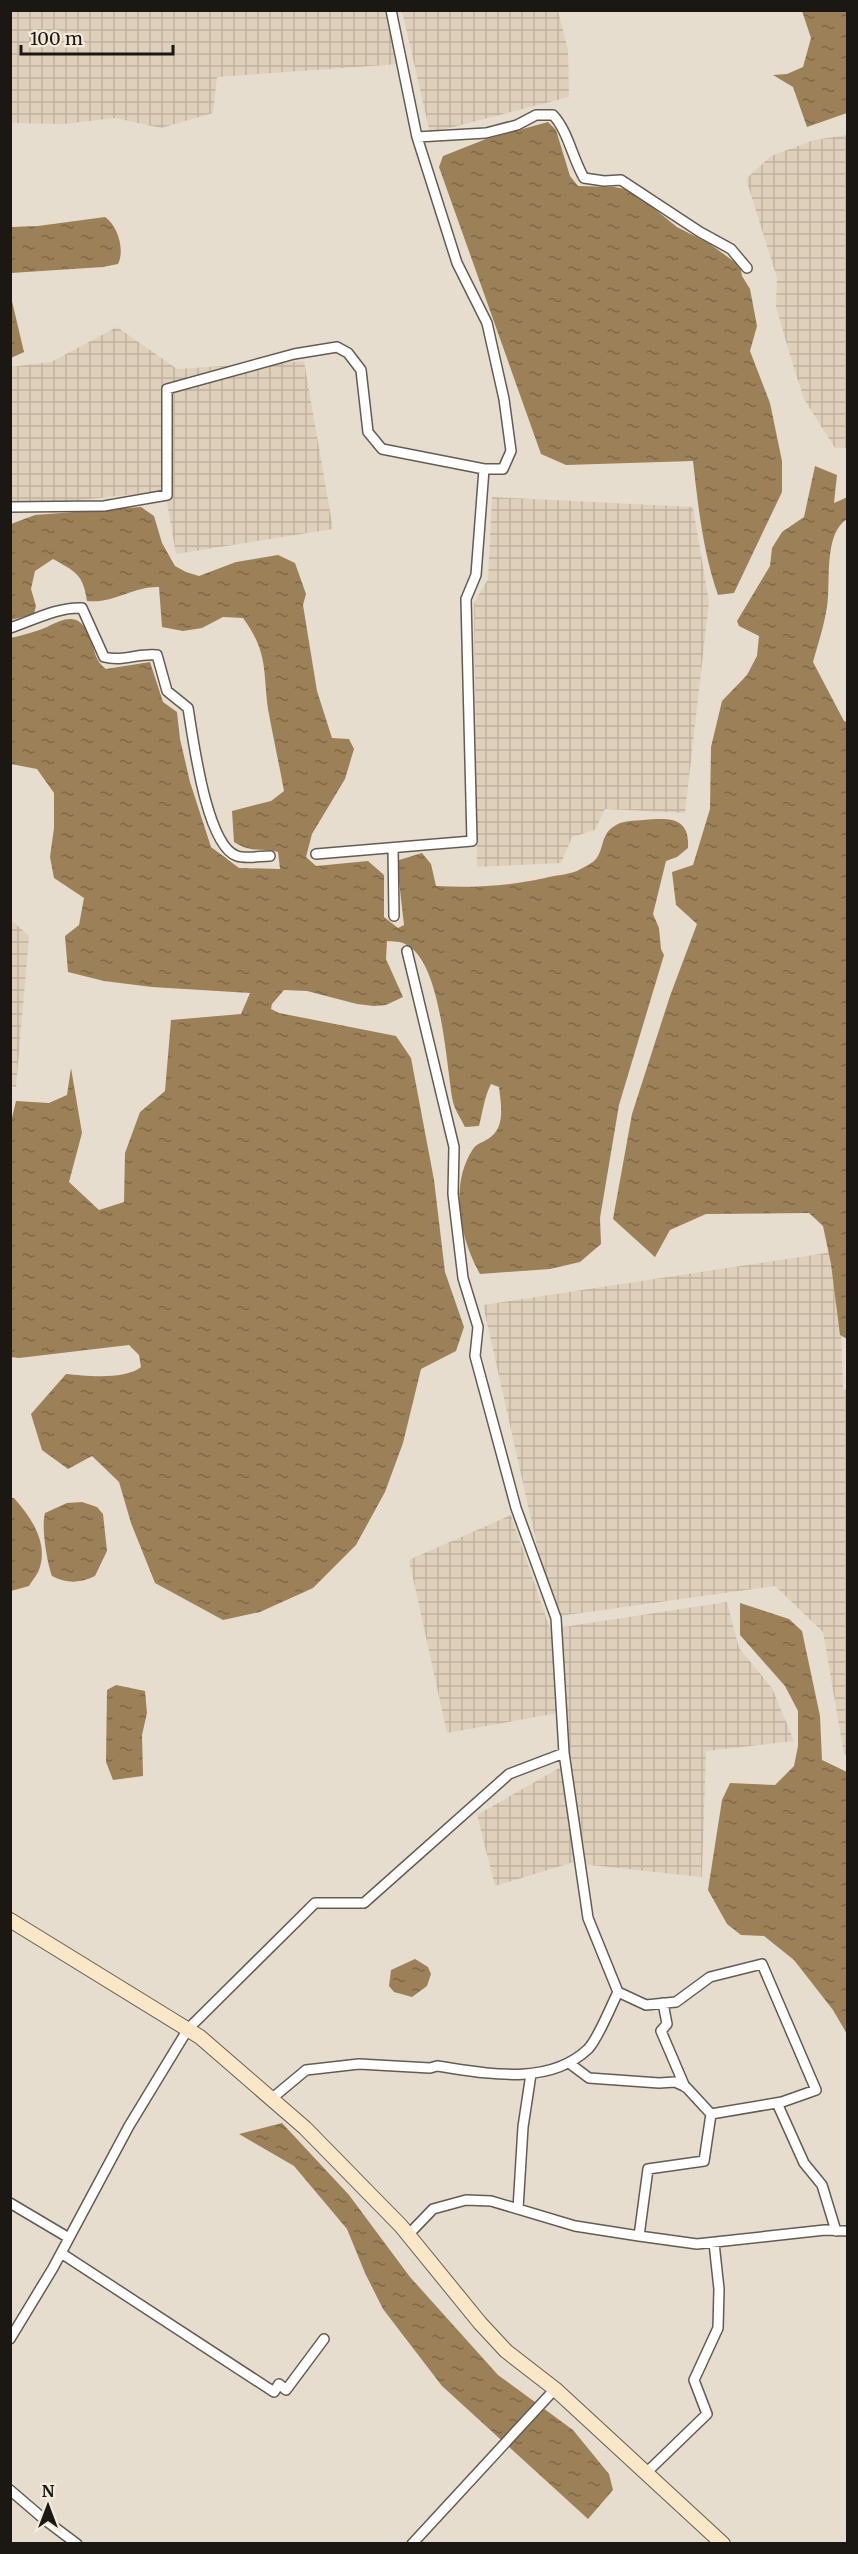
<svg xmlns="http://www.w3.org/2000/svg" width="858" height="2554" viewBox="0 0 858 2554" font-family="Merriweather,serif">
	<defs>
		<pattern id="industrial-grid" width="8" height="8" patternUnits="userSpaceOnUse" patternTransform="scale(1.5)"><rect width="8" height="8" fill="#dfd0bc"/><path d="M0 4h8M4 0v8" fill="none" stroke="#bfb2a1"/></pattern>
		<pattern id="water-ripples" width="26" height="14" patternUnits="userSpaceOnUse" patternTransform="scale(1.5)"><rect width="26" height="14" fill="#9c8058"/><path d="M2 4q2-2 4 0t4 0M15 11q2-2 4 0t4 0" fill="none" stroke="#7e6848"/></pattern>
	</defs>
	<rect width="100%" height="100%" fill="#e7ddcf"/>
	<path fill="url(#industrial-grid)" d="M11 11H389L400 64 217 77 213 113 161 128 115 118 64 124 11 123Z
		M402 11H558L568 50 569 97 430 133Z
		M847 135 848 448H835L804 399 792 362 776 307 777 278 746 179 771 156 814 140Z
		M117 327 177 369 304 361 333 529 176 554 165 491 61 502H11L10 367 51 362Z
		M492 497 693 507 709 602 685 813 605 809 595 830 572 837 561 863 477 867 474 603 488 579Z
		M10 919 29 936 16 1087 10 1086Z
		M839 1251 843 1390 848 1389 847 1756 844 1754 823 1632 775 1586 553 1617 483 1305Z
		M511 1515 550 1629 727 1602 739 1648 772 1688 794 1741 706 1751 702 1877 571 1863 495 1886 477 1815 561 1767 558 1713 447 1733 409 1560Z"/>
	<path fill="url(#water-ripples)" d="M802 11H848L847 113 807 127 793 87 773 75 787 74 803 67 811 38Z
		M548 122 556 130 570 176 578 186 614 187 631 190 677 227 710 244 740 266 742 276 750 289 757 326 750 351 770 403 782 461V492L734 593 718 595C703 552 698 506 693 461L566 465 541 454 439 167 443 156 486 139Z
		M105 217C118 226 125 250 118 264L103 267 11 273V227L38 226Z
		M11 297 24 352 11 358H10Z
		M815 466 837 475 834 503 848 497 847 519C823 534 831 584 827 607 824 626 818 644 813 662L844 721 847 722V1339L840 1335 831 1264 823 1226 809 1213 706 1214 670 1230 655 1257 613 1219 632 1114 670 996 697 924 676 905 672 872 693 865 710 809 711 747 722 701 747 675 757 656 759 636 739 626 737 621 770 566 772 548 782 532 804 517Z
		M141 507 154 516 162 543 175 566 186 572 199 576 236 562 278 555 295 563 306 594 303 605 317 691 332 738 349 739 354 749 345 779 312 834 306 857 316 866 368 861 384 875V917L398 928 404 925 399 881V860L422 853 431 864 436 886C474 888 508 886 545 878 555 875 567 875 577 871 582 868 593 863 596 859 604 849 601 835 613 827 622 820 634 821 644 820 668 818 690 816 688 848L677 857 666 861 653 914 659 928 661 949 664 955 619 1105 600 1218 601 1244 580 1262 550 1269 480 1274C460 1239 449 1185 473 1149 476 1144 483 1142 488 1139 506 1128 501 1105 499 1087L491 1084C484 1098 483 1111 479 1126L465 1127C461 1119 455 1110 453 1102 446 1067 442 960 405 944 401 941 392 942 387 941L386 959 403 997 386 1005 374 1006 357 1004 307 991 284 990 272 1004 271 1009 279 1013 396 1036 411 1058 434 1180 445 1272 464 1327 456 1351 421 1369 403 1443 385 1492 356 1545 313 1588 260 1612 223 1620 155 1583 131 1523 119 1482 92 1456 68 1469 42 1450 31 1414 66 1374C86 1376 125 1380 141 1367L139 1355 129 1345 19 1358 11 1357 10 1126 16 1101 49 1103 67 1095 71 1068 82 1133 69 1182 99 1210 124 1202 125 1153 140 1112 165 1091 171 1020 241 1014 250 993 152 987 104 981 68 972 65 936 79 925 84 898 54 878 50 857 54 828V793L37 769 11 764V638C23 635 35 632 47 627 68 616 81 613 91 640 95 651 95 661 106 669L150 662 163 702 177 712 180 739 190 782 211 847 239 868 280 869 278 852C260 847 253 854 234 842L232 811 271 801 284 791C279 764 273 736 268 709 263 670 268 652 243 618L223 617 202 628 183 631 162 627 159 587C134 586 113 604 87 601 83 574 76 572 53 559L35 571 31 589 36 606 34 614 11 620V524L35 515Z
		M11 1498H14C31 1517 49 1543 39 1570 37 1575 32 1581 29 1586L11 1591Z
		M82 1502 97 1507 103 1514 107 1551 95 1576C80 1583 67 1584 52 1576 47 1562 41 1527 45 1513L67 1503Z
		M740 1603 789 1619 802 1631 820 1716 822 1760 847 1772V2034L833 2010 794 1960 764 1936 741 1935 727 1924 708 1890 722 1800 730 1783 775 1785 794 1766 798 1746V1711L785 1686 740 1635Z
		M116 1685 145 1691 147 1713 142 1735 143 1776 113 1780 106 1762 107 1690Z
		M415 1959 428 1967 431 1974 427 1986 412 1997 394 1992 389 1986 391 1970Z
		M282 2123 349 2195 410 2277 498 2375 573 2430 609 2474 613 2490 588 2519 442 2386 383 2309 365 2273 347 2229 294 2166 239 2134Z"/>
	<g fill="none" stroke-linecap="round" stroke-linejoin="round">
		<g stroke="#645c50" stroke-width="12">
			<path id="street" d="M391 10 417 137 486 133 517 125 536 115H553C568 131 572 157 584 178L604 181 621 180 700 232 731 249 747 268
				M10 507 104 506 167 495V389L294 354 337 347 348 353 361 370 368 432 382 449 484 469H503L511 451 504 399 487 323 457 263 417 137
				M10 628C34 620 57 607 82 608L104 657C124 662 137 653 157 655L167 691 188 708C193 737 206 846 237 856 246 859 261 856 270 856
				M393 848 394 916
				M316 854 472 841 466 599 476 575 484 469
				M407 951 454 1147 453 1194 463 1278 478 1327 475 1356 516 1508 556 1618 564 1753 588 1918 618 1992 646 2005 676 2002 710 1977 762 1964 816 2090 782 2102 711 2114 704 2161 648 2169 639 2236 575 2226 491 2201 466 2200 433 2209 408 2235
				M663 2003 667 2024 661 2031 685 2087
				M569 2063 589 2078 659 2083 675 2082 686 2087 711 2114
				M270 2100 306 2070 359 2064 430 2068 437 2066C485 2073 548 2087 588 2049 598 2039 611 2006 618 1992
				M777 2103 804 2163 822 2185 836 2231
				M10 2203 69 2238
				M518 2209 523 2127 531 2074
				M639 2236 697 2244 825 2230 848 2231
				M61 2253 274 2392 279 2384 286 2390 324 2339
				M10 2339 53 2268 129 2126 188 2029 315 1903H364L509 1774 564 1753
				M646 2473 707 2414 694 2380 718 2328 719 2289 714 2243
				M10 2490 45 2520 77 2544
				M412 2544 555 2389"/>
		</g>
		<g stroke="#645c50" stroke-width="16">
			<path id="secondary" d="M10 1920 200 2037 305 2128 401 2226 480 2323 506 2351 555 2389 723 2544"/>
		</g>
		<use href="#street" stroke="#fff" stroke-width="9"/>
		<use href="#secondary" stroke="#fae7c8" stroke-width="14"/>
	</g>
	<rect width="858" height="2554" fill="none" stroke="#1b1713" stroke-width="24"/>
	<g transform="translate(48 2506)" stroke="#f4eadc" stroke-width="4.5" paint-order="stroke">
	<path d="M0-4.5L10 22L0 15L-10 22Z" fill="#1b1713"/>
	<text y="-9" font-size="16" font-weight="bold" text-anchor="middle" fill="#1b1713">N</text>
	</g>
	<path d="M21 45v9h152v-9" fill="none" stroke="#1b1713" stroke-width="3"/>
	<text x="30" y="45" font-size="18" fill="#1b1713" stroke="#f4eadc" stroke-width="4.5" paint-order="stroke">100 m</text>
</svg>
